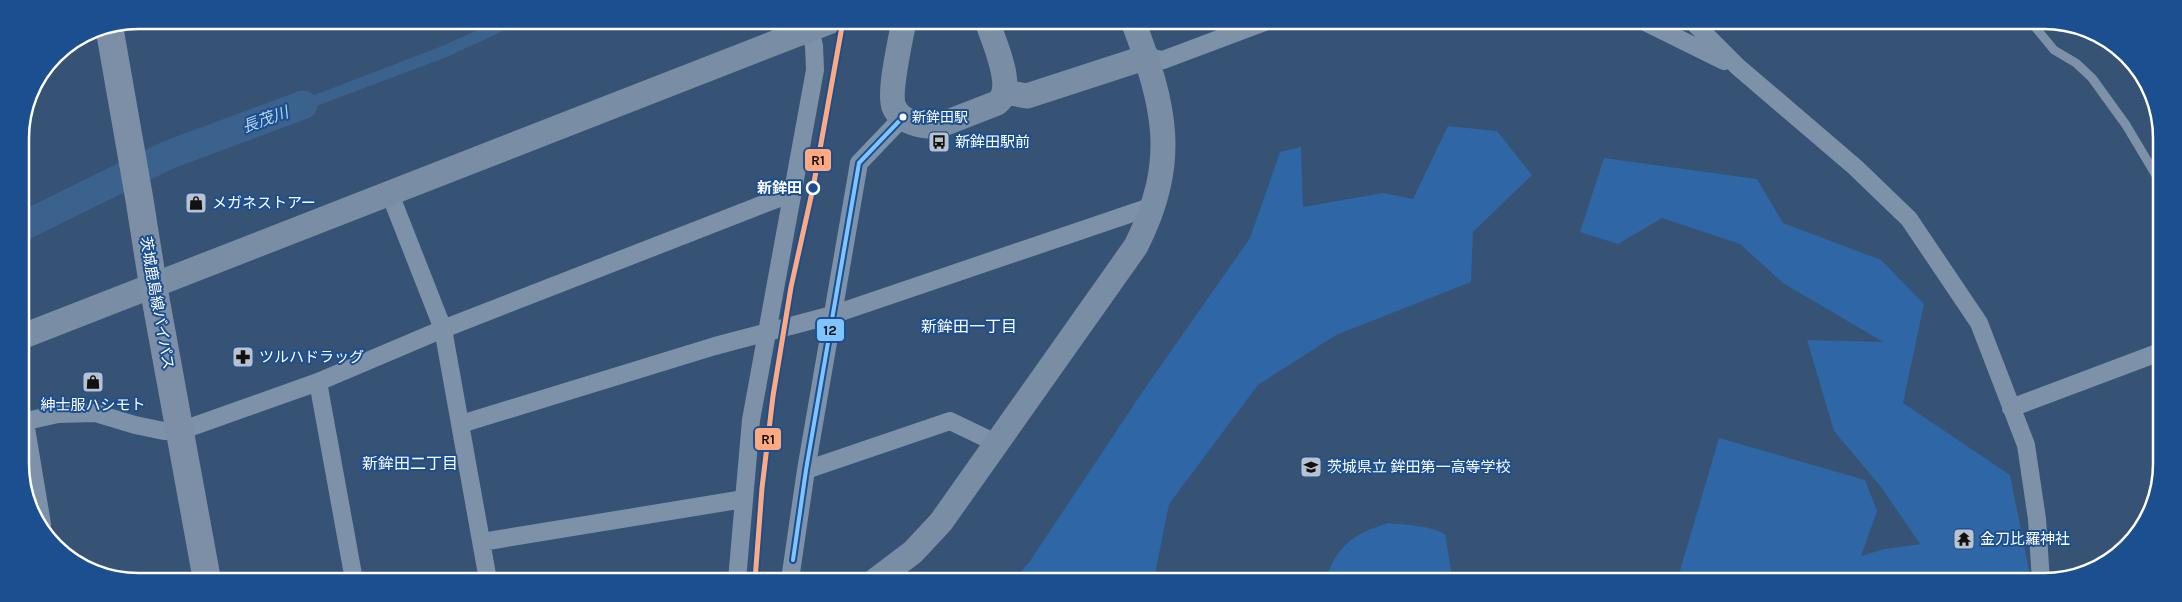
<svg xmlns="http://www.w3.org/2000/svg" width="2182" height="602" viewBox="0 0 2182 602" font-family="Karla,'Noto Sans JP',sans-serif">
	<rect width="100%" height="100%" fill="#365274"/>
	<path fill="#2f66a5" d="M1448 126 1497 131 1532 175 1473 232 1471 282 1336 335 1258 385 1169 504 1156 569 1157 581H1013L1030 561 1143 391 1250 238 1280 152 1301 147 1303 207 1383 193 1413 199Z
		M1604 158 1757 179 1783 223 1881 260 1924 304 1903 403 2010 475 2029 570 2027 582 1677 581 1719 438 1865 480 1877 511 1861 556 1885 549 1920 544 1881 487 1834 431 1807 340 1883 342 1783 283 1740 244 1662 218 1618 244 1580 232Z
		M1388 523C1408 525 1427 525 1445 534L1453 581H1325C1337 545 1353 534 1388 523Z"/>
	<path fill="#3b618d" d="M500 20H527L447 57 269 124 265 114 442 46Z"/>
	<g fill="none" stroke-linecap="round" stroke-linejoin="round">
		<path stroke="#3b618d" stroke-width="29" d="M21 227 168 155 303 105"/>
		<path stroke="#7d92a8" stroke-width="9" d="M2031 22 2054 50 2076 63 2092 78 2126 125 2160 182"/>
		<path stroke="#7d92a8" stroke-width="18" d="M1645 22 1724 61
			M1693 22 1738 67 1855 167 1909 219 1979 323 2026 445 2037 519 2041 582
			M1147 57 1163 60 1267 21
			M390 194 443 329 488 580
			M318 382 354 580
			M2011 408 2160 352
			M22 422 58 414 95 413 135 425 164 431H180L318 382 443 329 792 193
			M25 422 42 524
			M461 424 715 346 832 315 1153 206
			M806 470 950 421 996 443
			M482 542 744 499
			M737 580 751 420 815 70 814 46 810 29
			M790 580 806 470 859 163 903 117"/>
		<path stroke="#798da4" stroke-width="25" d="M904 21C901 38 888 93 894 107 901 123 923 127 938 126L997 103C1017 88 993 41 987 21
			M1005 92 1027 96 1147 57
			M21 337 831 21
			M876 580 913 552 941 522 1136 246C1179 160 1165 107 1133 21"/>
		<path stroke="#7d8ea7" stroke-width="28" d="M109 26 139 197 153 285 207 580"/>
		<g stroke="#1b4f8f" stroke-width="8">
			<path id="bus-1" d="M793 560 806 470 859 163 903 117"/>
		</g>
		<use href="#bus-1" stroke="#80c4ff" stroke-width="4"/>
		<g stroke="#1b4f8f" stroke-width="9">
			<path id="rail-1" d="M755 580 762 488 773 396 791 287 813 188 843 21"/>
		</g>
		<use href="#rail-1" stroke="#ffa980" stroke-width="5"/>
	</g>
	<defs>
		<g id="bus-square" transform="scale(1.125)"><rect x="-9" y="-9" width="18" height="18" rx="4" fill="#b9c2ce" stroke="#1b4f8f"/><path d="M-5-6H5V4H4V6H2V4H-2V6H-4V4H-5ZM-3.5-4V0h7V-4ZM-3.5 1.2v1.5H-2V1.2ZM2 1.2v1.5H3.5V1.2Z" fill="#111"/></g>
		<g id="shop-square" transform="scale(1.125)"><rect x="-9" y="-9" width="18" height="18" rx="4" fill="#b9c2ce" stroke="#1b4f8f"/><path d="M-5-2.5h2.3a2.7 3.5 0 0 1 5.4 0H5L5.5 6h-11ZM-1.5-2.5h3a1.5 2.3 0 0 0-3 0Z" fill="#111"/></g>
		<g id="pharmacy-square" transform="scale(1.125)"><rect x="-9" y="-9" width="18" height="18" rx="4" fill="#b9c2ce" stroke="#1b4f8f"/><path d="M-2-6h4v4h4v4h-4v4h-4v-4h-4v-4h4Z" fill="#111"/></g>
		<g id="school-square" transform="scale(1.125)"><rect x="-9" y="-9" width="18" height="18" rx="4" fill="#b9c2ce" stroke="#1b4f8f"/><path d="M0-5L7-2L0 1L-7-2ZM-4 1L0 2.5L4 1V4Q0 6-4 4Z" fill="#111"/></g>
		<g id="temple-square" transform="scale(1.125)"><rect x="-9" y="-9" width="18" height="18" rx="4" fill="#b9c2ce" stroke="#1b4f8f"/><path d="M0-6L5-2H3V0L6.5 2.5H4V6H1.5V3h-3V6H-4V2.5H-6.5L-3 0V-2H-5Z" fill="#111"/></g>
	</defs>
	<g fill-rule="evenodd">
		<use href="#bus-square" x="939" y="142"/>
		<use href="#shop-square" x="196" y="203"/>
		<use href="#pharmacy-square" x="243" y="357"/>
		<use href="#shop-square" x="93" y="382"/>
		<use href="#school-square" x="1311" y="467"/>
		<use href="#temple-square" x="1964" y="539"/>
	</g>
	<circle fill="#fff" stroke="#1b4f8f" stroke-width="2" cx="903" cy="117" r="4.5"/>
	<circle fill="#1b4f8f" stroke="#fff" stroke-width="2.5" cx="813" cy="188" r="6"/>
	<g text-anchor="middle" stroke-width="4" stroke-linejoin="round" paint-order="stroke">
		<g font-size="14" fill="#fff" stroke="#1b4f8f" text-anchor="start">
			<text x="912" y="122">新鉾田駅</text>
		</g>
		<g font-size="15" fill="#fff" stroke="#1b4f8f" text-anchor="start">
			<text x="955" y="147">新鉾田駅前</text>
			<text x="212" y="208">メガネストアー</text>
			<text x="259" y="362">ツルハドラッグ</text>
			<text x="93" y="410" text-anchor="middle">紳士服ハシモト</text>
			<text x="1327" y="472">茨城県立 鉾田第一高等学校</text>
			<text x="1980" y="544">金刀比羅神社</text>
		</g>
		<g font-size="15" font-weight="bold" fill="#fff" stroke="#1b4f8f" text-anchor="end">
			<text x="802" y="193">新鉾田</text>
		</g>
		<g font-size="15" fill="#fff" stroke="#1b4f8f">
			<text transform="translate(157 303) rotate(80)" y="5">茨城鹿島線バイパス</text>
		</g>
		<g font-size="16" font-style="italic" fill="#b5d3f5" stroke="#1b4f8f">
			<text transform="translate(265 119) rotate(-20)" y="6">長茂川</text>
		</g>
		<g font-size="16" fill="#fff" stroke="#1b4f8f">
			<text x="969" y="332">新鉾田一丁目</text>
			<text x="410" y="469">新鉾田二丁目</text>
		</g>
	</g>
	<path d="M0 0H2182V602H0ZM138 29H2044A109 109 0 0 1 2153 138V464A109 109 0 0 1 2044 573H138A109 109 0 0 1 29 464V138A109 109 0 0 1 138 29Z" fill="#1b4f8f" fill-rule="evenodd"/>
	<path fill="none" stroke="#fff" stroke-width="2.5" d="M138 29H2044A109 109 0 0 1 2153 138V464A109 109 0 0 1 2044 573H138A109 109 0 0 1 29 464V138A109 109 0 0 1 138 29Z"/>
	<g stroke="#1b4f8f" stroke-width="2">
		<rect x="804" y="148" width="28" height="24" rx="5" fill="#ffa980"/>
		<rect x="816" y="318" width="29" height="24" rx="5" fill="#80c4ff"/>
		<rect x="754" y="427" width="28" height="24" rx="5" fill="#ffa980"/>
	</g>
	<g font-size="14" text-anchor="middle" font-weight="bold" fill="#111">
		<text x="818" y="165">R1</text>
		<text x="830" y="335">12</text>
		<text x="768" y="444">R1</text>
	</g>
</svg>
